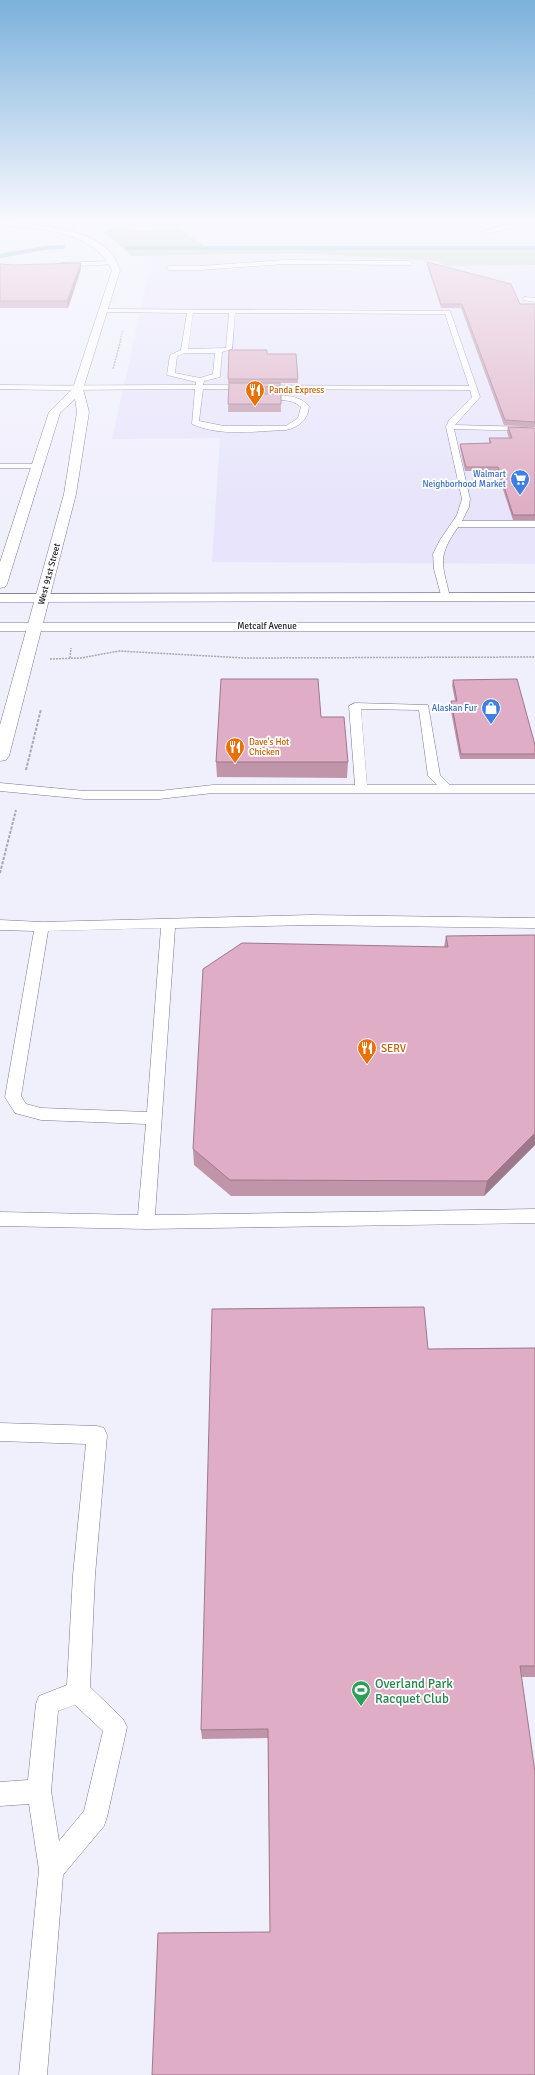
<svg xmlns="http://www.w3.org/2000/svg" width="535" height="2075" viewBox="0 0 535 2075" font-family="Signika,sans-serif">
	<rect width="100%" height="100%" fill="#f0effc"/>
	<path fill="#e7e4fb" d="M299 253 437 261 446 266 535 265V564L212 562 220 438 112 439 153 254Z"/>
	<path fill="#bad3b0" d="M112 228H128L142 231 178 228 204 246H535V265L446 266 437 261 299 253 131 256 118 243 103 233Z"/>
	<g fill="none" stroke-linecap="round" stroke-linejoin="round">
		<path stroke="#79adc7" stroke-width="4" d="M126 248H535
			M0 256 44 248 63 247"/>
		<g stroke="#7b7793" stroke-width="1">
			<path id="service" d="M284 260 410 261 413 263 410 265 284 264 200 270H169L166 268 169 266H200Z
				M114 261 116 264 61 267 58 265 61 263Z
				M525 297 535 298V302L523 300V298Z
				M104 309 450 311 480 397 455 425 535 427V431L454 429 470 499 469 507 462 521H535V527H458C437 557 442 563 450 597L445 600 442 599 434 569 433 554 440 540 457 515 462 499 446 427 449 420 472 397 470 390 203 389 199 421 224 426H286L298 418 301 407C289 396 273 402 258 400L257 398 261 396C277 395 297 393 309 406 308 420 299 427 286 430 256 431 220 437 192 424L195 389C130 389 65 391 0 389V385C65 386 130 385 196 385V382L167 375 170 355 181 350 187 313 102 312V310ZM193 313H229L226 348 188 349ZM235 313 445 314 469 386 203 385 204 381 220 377 222 352 232 349ZM185 353H215L213 374 200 378 175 373 177 356Z
				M0 464H38L42 466 38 468H0Z
				M355 703 428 705 440 775 450 785H535V793H213L159 799H85L0 791V783L85 791H159L213 785H355L349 706ZM361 709 419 710 428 776 437 785H367Z
				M311 915 535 918V928L311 925 175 928 155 1215 535 1209V1223L146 1229 0 1226V1212L138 1215 146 1124 41 1120 15 1113 5 1097 34 931 0 930V920L42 922ZM161 928 147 1112 41 1108 26 1104 21 1096 48 931Z
				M0 1423 97 1426 104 1428 107 1435 95 1575 90 1687 123 1719 127 1727 107 1817 104 1826 63 1875 47 2075H19L39 1870 29 1804 0 1806V1782L28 1780 36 1704 39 1696 67 1685 73 1575 86 1444 0 1441ZM75 1705 103 1731 84 1811 59 1841 51 1791 58 1711Z"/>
		</g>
		<g stroke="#7b7793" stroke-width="1">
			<path id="minor" d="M13 220H22L16 226H10L9 224Z
				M525 220H535V222L485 234 481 232Z"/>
		</g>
		<g stroke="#7b7793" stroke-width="1">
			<path id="tertiary" d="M0 221C33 224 93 227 113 256 116 260 118 265 120 270L83 389 89 412 76 494 9 756 6 760 0 761V725L64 494 77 412 75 399 60 413 7 584 5 587 0 588V562L49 412 73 388 112 270C93 230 39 229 0 225Z"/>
		</g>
		<g stroke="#7b7793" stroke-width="1">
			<path id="primary" d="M535 593V601L0 602V594Z
				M0 623H535V631H0Z"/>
		</g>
		<path stroke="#a8a7b4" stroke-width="1" stroke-dasharray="1.5 1" stroke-linecap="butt" d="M120 340 123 330"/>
		<path stroke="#a8a7b4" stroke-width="1.5" stroke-dasharray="2 1" stroke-linecap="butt" d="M113 369 121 339
			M70 658 71 648
			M50 659 81 658 119 651 244 658 535 657"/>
		<path stroke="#a8a7b4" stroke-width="2" stroke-dasharray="3 1.5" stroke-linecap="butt" d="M26 770 41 709
			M0 873 16 810"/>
		<use href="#service" fill="#fff" fill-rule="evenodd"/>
		<use href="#minor" fill="#fff" fill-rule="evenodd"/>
		<use href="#tertiary" fill="#fff" fill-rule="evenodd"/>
		<use href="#primary" fill="#fff" fill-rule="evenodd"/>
	</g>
	<path fill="#c095a9" d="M427 262 520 304H535V427L504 425 461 308H441L427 265Z
		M0 264 81 269 68 308H0Z
		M267 354 298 379V383H280L281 412H228L229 383H228V379Z
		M508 427 535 428V520H513L497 471H465L460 448V444L489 443V438H509L507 432Z
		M453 680 535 745V759H460L450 706 451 701H455L452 685Z
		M321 717 348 762 347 778 217 777 216 762Z
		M535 935V1145L484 1196H231L194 1165 193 1149 444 947 446 936Z
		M535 1348V1677H522L270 1932 268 1738 202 1739 201 1730 428 1349Z"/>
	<path fill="#9c798a" d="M81 263V269L68 308 67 301Z
		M261 387V394L256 398V390Z
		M535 1133V1145L484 1196 487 1181Z"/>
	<path fill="#dfadc5" stroke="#9c798a" d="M427 262 511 284 520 304H535V422L505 420 462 304H441Z
		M81 263 67 301H0V264L13 265Z
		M229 350H267V354H296L298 379H228Z
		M229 383H280V386L261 387 256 390 258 394H281V404H228Z
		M508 427 535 428V515H513L498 467H466L460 444 491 443 489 438H512Z
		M221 679H318L321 717H344L348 762H216Z
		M517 679 535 745V754H461L451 701H457L453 680Z
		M535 935V1133L487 1181 230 1180 193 1149 203 969 242 943 448 947 446 936Z
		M424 1307 428 1349 535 1348V1666H520L535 1772V2075H152L158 1933 270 1932 268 1729 201 1730 212 1309Z"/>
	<linearGradient id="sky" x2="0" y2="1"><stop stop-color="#7bb1db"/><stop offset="0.43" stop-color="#f8f8fe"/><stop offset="1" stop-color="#f8f8fe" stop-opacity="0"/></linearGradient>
	<rect width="535" height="510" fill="url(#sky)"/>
	<defs>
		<g id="restaurant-pin" transform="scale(1)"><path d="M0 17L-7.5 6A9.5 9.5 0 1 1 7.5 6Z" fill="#e8710a" stroke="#fefefe"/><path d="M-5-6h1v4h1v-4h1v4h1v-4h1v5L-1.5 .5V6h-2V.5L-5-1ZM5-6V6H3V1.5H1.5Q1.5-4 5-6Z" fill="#fff"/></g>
		<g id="supermarket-pin" transform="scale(1)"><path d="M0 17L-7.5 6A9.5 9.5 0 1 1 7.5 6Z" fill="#3f7fe0" stroke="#fefefe"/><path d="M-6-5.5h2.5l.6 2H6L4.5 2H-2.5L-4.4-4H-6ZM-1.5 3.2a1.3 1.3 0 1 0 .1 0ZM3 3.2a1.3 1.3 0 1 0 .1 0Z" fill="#fff"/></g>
		<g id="shop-pin" transform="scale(1)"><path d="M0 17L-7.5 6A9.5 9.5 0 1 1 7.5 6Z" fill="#3f7fe0" stroke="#fefefe"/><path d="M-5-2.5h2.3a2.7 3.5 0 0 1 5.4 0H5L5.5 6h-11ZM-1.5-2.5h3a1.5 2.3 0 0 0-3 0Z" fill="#fff"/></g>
		<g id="stadium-pin" transform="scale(1)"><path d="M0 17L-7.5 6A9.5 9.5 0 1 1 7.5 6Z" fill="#2e9e5b" stroke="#fefefe"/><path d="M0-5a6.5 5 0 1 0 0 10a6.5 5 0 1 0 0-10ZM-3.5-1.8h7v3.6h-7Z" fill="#fff"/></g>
	</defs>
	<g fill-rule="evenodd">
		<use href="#restaurant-pin" x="255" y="390"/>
		<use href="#supermarket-pin" x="520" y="479"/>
		<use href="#shop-pin" x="491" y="708"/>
		<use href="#restaurant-pin" x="235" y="747"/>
		<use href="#restaurant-pin" x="367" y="1048"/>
		<use href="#stadium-pin" x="361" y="1690"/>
	</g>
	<g text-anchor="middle" stroke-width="3.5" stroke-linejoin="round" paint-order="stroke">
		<g font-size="9" fill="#c56008" stroke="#fefefe" text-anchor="start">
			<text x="269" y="393">Panda Express</text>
			<text x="249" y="745">Dave's Hot<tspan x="249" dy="10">Chicken</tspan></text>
		</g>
		<g font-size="9" fill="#366cbe" stroke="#fefefe" text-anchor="end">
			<text x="506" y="477">Walmart<tspan x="506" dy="10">Neighborhood Market</tspan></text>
			<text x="477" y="711">Alaskan Fur</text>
		</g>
		<g font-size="9" fill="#1b1a25" stroke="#fefefe">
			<text transform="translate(49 574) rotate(-75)" y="3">West 91st Street</text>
			<text x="267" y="629">Metcalf Avenue</text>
		</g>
		<g font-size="11" fill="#c56008" stroke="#fefefe" text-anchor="start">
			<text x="381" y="1052">SERV</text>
		</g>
		<g font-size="13" fill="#27864d" stroke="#fefefe" text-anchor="start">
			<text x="375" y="1688">Overland Park<tspan x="375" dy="15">Racquet Club</tspan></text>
		</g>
	</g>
</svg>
